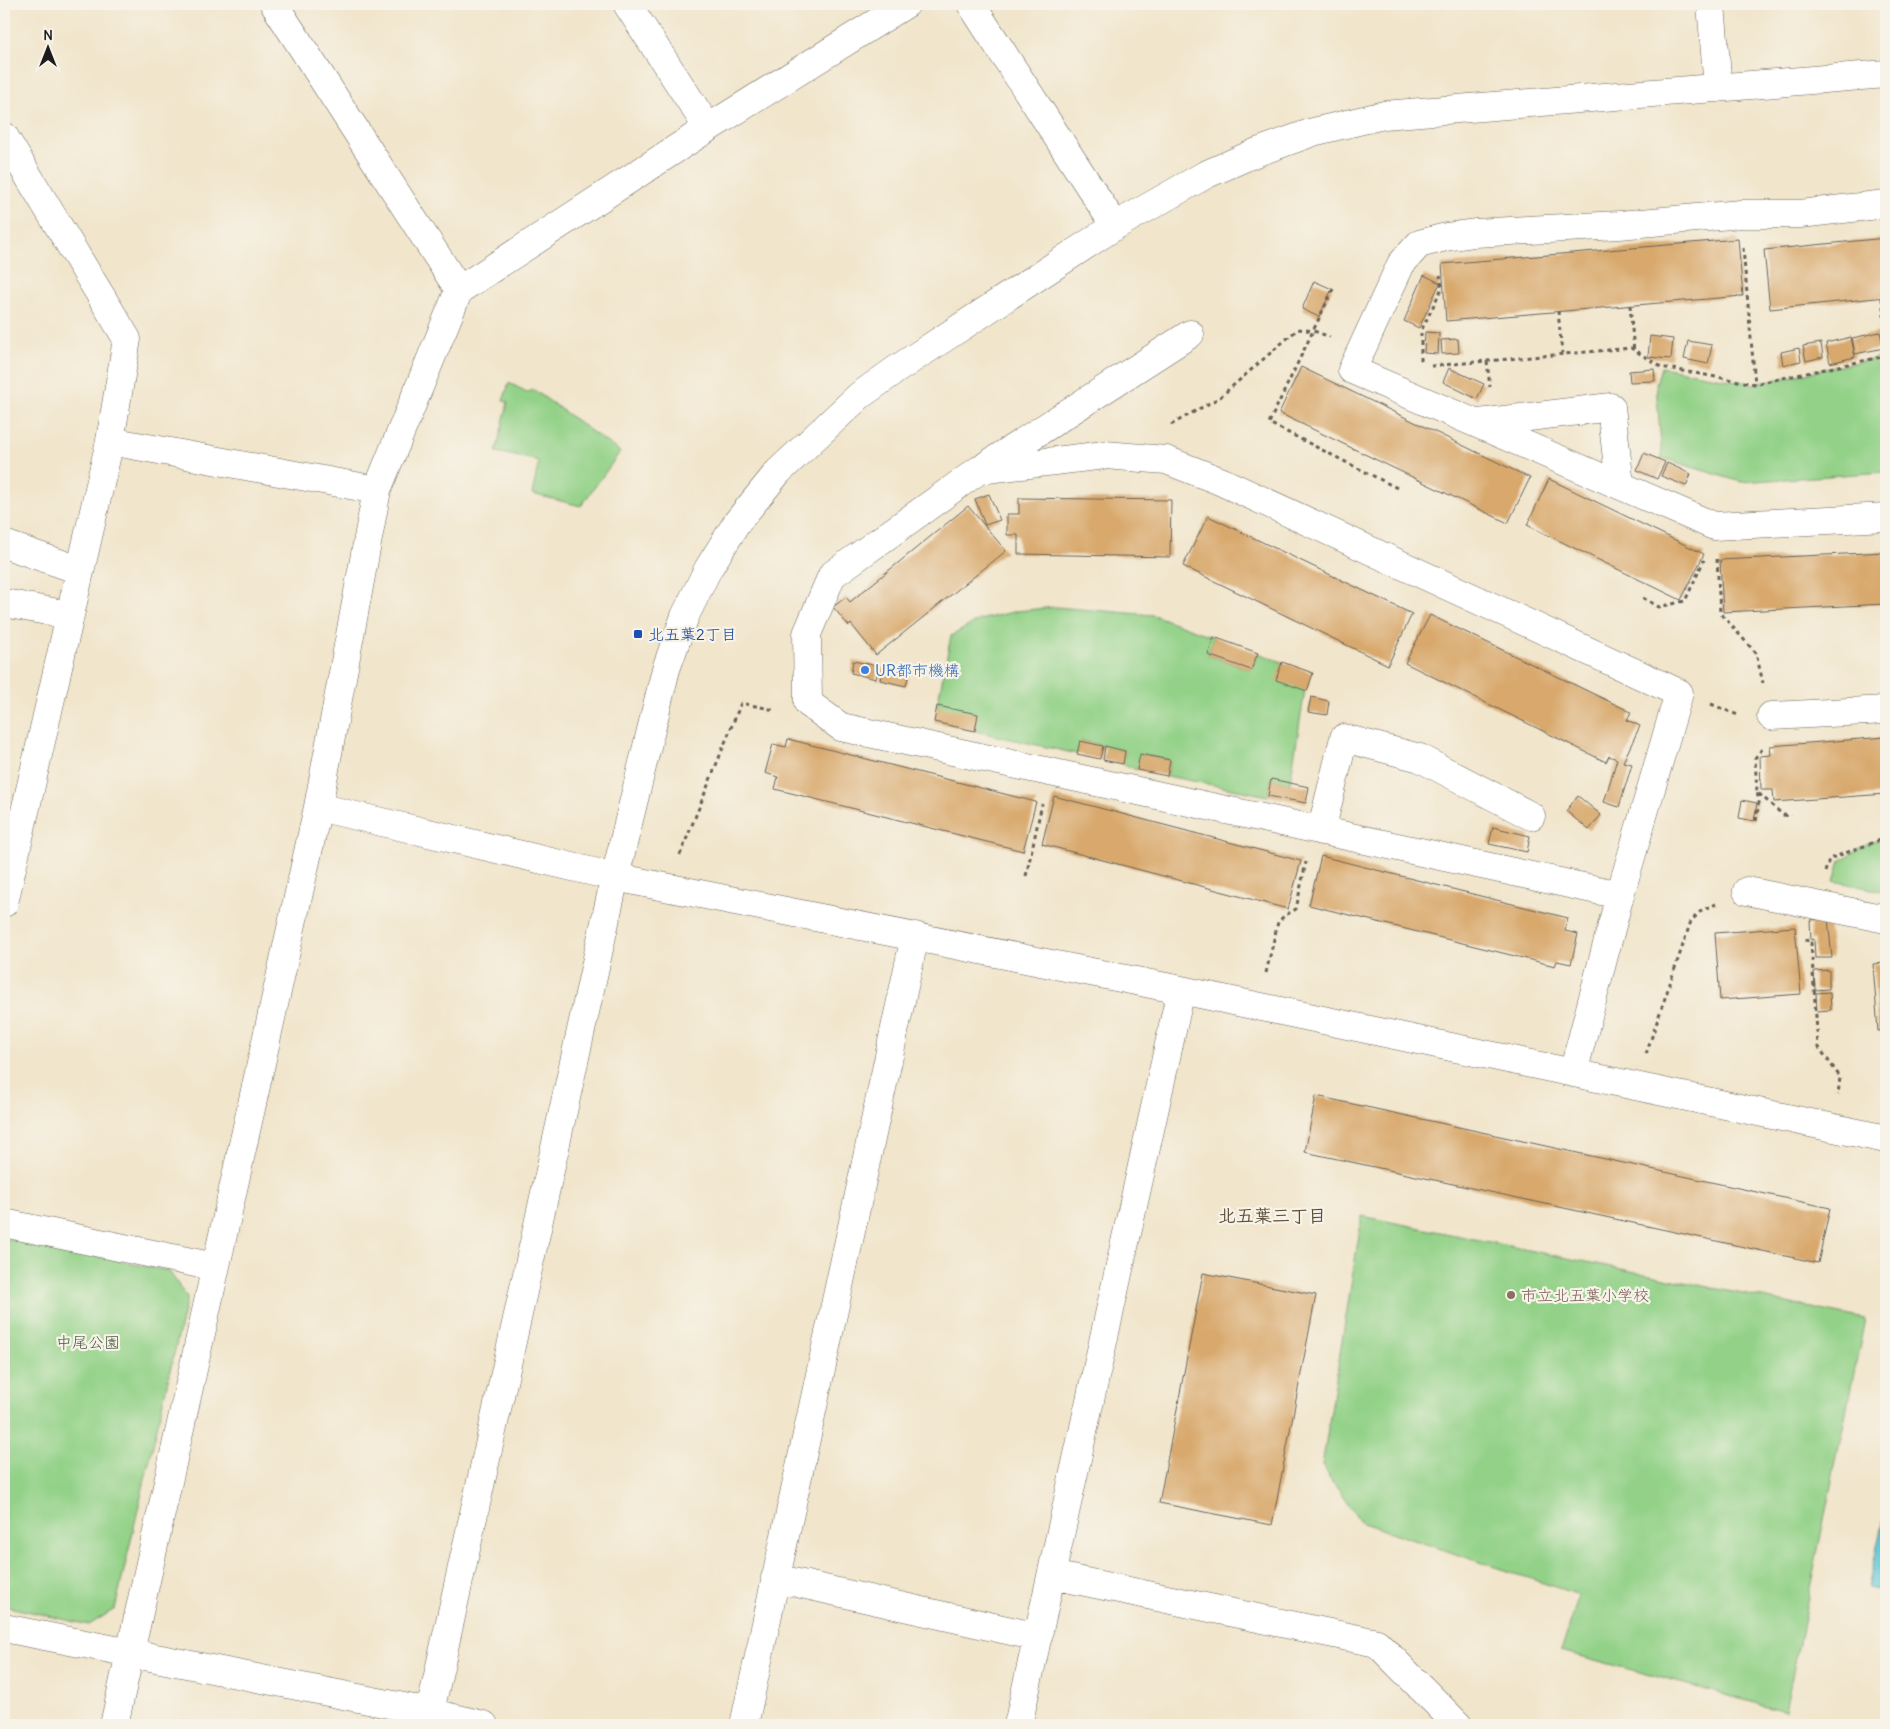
<svg xmlns="http://www.w3.org/2000/svg" width="1890" height="1729" viewBox="0 0 1890 1729" font-family="Delius,'Klee One',sans-serif">
	<rect width="100%" height="100%" fill="#f7f3e8"/>
	<filter id="ink" filterUnits="userSpaceOnUse"><feTurbulence type="fractalNoise" baseFrequency=".02" numOctaves="2"/><feDisplacementMap in="SourceGraphic" scale="10" xChannelSelector="R" yChannelSelector="G"/><feConvolveMatrix kernelMatrix="1 2 1 2 8 2 1 2 1" color-interpolation-filters="sRGB"/></filter>
	<filter id="wash" filterUnits="userSpaceOnUse"><feTurbulence type="fractalNoise" baseFrequency=".0096" numOctaves="4" result="noise"/><feDisplacementMap in="SourceGraphic" scale="20" xChannelSelector="R" yChannelSelector="G"/><feGaussianBlur stdDeviation="1.12" result="paint"/><feColorMatrix in="noise" values="0 0 0 0 0 0 0 0 0 0 0 0 0 0 0 0 0 1.4 0 .05"/><feComposite in="paint" operator="in"/></filter>
	<g filter="url(#wash)">
		<rect width="100%" height="100%" fill="#f1e5cb"/>
		<path fill="#92d187" stroke="#577652" d="M1886 356V472L1741 482 1662 458 1656 384 1661 367 1755 384Z
			M509 383 527 392 534 390 620 452 581 506 532 494 539 461 496 452 508 402 503 401Z
			M1056 607 1153 615 1214 637 1208 655 1251 670 1258 653 1282 662 1305 690 1290 783 1271 779 1268 796 1167 776 1170 760 1141 754 1137 770 1123 764 1125 751 1081 741 1077 754 975 731 937 706 951 636 979 620 1017 611Z
			M1886 838V892L1834 881 1840 861 1866 844Z
			M1362 1216 1865 1319 1785 1711 1561 1651 1579 1595 1360 1522 1322 1466Z
			M4 1238 169 1271 187 1298 115 1609 89 1625 4 1606Z"/>
		<path fill="#5fc9d9" stroke="#3e727a" d="M1886 1505V1592L1868 1588Z"/>
		<g id="blocks">
			<path fill="#d8a86c" d="M1886 238V297L1770 309 1764 250Z
				M1738 239 1743 296 1446 321 1442 264Z
				M1424 275 1440 283 1419 328 1404 321Z
				M1314 281 1332 289 1319 317 1302 309Z
				M1425 332 1439 333 1438 354 1424 353Z
				M1880 332 1884 348 1855 354 1852 338Z
				M1650 336 1673 339 1671 359 1648 357Z
				M1851 337 1855 357 1830 363 1826 343Z
				M1458 339 1459 353 1442 354 1441 340Z
				M1688 341 1712 345 1708 364 1684 359Z
				M1821 343 1823 357 1806 361 1803 346Z
				M1799 348 1801 361 1783 365 1781 352Z
				M1301 367 1530 478 1508 523 1279 413Z
				M1449 368 1484 384 1477 399 1443 382Z
				M1654 369 1655 381 1630 382 1629 371Z
				M1644 453 1665 462 1657 479 1637 470Z
				M1667 463 1691 474 1686 486 1661 476Z
				M1549 479 1704 554 1681 600 1527 525Z
				M989 494 1000 520 985 525 975 499Z
				M1019 498 1171 500 1170 557 1018 554V535H1007V514H1019Z
				M968 506 1006 551 876 655 851 624 849 626 833 607 846 597 850 602Z
				M1208 516 1412 614 1388 665 1183 566Z
				M1886 552V604L1723 612 1720 560Z
				M1430 615 1631 712 1627 720 1640 726 1623 762 1632 764 1619 807 1604 802 1617 759 1609 756 1606 762 1405 663Z
				M1214 637 1258 653 1251 670 1208 655Z
				M853 661 879 666 876 679 851 673Z
				M1282 662 1313 673 1307 691 1276 680Z
				M883 668 909 674 906 686 880 680Z
				M1311 697 1329 701 1327 715 1308 712Z
				M937 706 978 714 975 731 934 722Z
				M1886 737V794L1774 802 1773 790H1761L1760 756 1771 755 1770 746Z
				M788 739 1036 802 1023 851 775 789 778 777 765 773 773 744 786 747Z
				M1080 741 1103 746 1100 759 1077 754Z
				M1105 746 1125 751 1123 764 1103 760Z
				M1140 754 1170 760 1167 776 1137 770Z
				M1271 779 1309 787 1306 803 1268 796Z
				M1054 796 1301 861 1288 909 1042 844Z
				M1578 796 1601 815 1589 830 1566 811Z
				M1742 800 1757 803 1754 821 1739 818Z
				M1493 827 1530 836 1527 852 1489 844Z
				M1321 856 1568 918 1565 931 1578 934 1571 964 1557 961 1555 966 1309 905Z
				M1828 919 1832 958H1815L1814 939 1811 940 1810 920Z
				M1795 927 1801 994 1720 1000 1715 933Z
				M1886 963V1030L1878 1031 1873 964Z
				M1829 970V989L1815 990 1814 971Z
				M1830 992 1831 1010 1817 1011 1816 993Z
				M1316 1096 1830 1208 1818 1263 1305 1152Z
				M1203 1273 1316 1295 1272 1525 1159 1503Z"/>
		</g>
	</g>
	<g filter="url(#ink)">
		<use href="#blocks" fill-opacity="0" stroke="#676259" stroke-width="1"/>
		<g fill="none" stroke-linecap="round" stroke-linejoin="round">
			<g stroke="#676259" stroke-width="29">
				<path id="minor" d="M274 4 459 290
					M627 4 708 128
					M971 4 1115 226
					M1711 4 1718 88
					M4 136 127 339 110 441 4 903
					M1886 204 1800 214H1741L1619 225 1475 233 1446 237 1419 244 1401 264 1352 370 1714 526 1886 517
					M1479 423 1611 407 1620 485
					M110 441 377 490
					M987 465 1190 334
					M4 544 79 570
					M4 603 69 615
					M1771 716 1886 710
					M318 807 615 877 1181 990 1886 1139
					M1321 831 1344 738 1420 758 1531 816
					M1747 891 1886 919
					M1573 1073 1620 895 1679 693 1220 481 1166 460 1105 455 979 470 832 575 807 634 808 703 841 727 1620 895
					M4 1223 215 1267
					M1052 1575 1377 1643 1458 1725
					M775 1578 1038 1637
					M4 1628 429 1712 484 1725
					M114 1725 318 807 377 490 459 290 708 128 906 4
					M427 1725 615 877 666 669 685 616 708 569 738 521 778 472 859 396 897 369 1115 226 1205 175 1255 153 1313 132 1384 115 1886 74
					M744 1725 915 936
					M1018 1725 1181 990"/>
			</g>
			<path stroke="#676259" stroke-width="3" stroke-dasharray="4 4" stroke-linecap="butt" d="M1743 248 1755 384
				M1333 289 1269 423 1399 489
				M1882 298 1886 331
				M1630 305 1634 352
				M1558 311 1562 353
				M1421 361V331L1442 288 1440 275
				M1487 361 1490 387
				M1431 366 1631 348 1661 367 1755 384 1886 356
				M1171 425 1220 397 1298 329 1314 331 1330 337
				M1717 559 1720 613 1756 653 1763 683
				M1643 598 1659 607 1685 601 1704 560
				M1711 704 1738 715
				M1762 749 1755 758 1757 792 1783 815 1791 816
				M1756 821 1759 802 1757 792
				M680 855 741 703 775 710
				M1825 872 1829 859 1886 838
				M1026 876 1042 804
				M1807 938V943H1811L1818 1046 1840 1077 1838 1095
				M1266 973 1278 922 1284 916 1296 909 1306 862
				M1646 1054 1691 921 1702 910 1716 904"/>
			<use href="#minor" stroke="#fff" stroke-width="28"/>
		</g>
	</g>
	<rect fill="#1a4fb4" stroke="#f7f3e8" stroke-width="2" x="633" y="629" width="10" height="10" rx="2.5"/>
	<circle fill="#3f7fe0" stroke="#f7f3e8" stroke-width="2" cx="865" cy="670" r="5"/>
	<circle fill="#8d6e63" stroke="#f7f3e8" stroke-width="2" cx="1511" cy="1295" r="5"/>
	<g text-anchor="middle" stroke-width="4.5" stroke-linejoin="round" paint-order="stroke">
		<g font-size="16" fill="#164399" stroke="#f7f3e8" text-anchor="start">
			<text x="648" y="640">北五葉2丁目</text>
		</g>
		<g font-size="16" fill="#366cbe" stroke="#f7f3e8" text-anchor="start">
			<text x="875" y="676">UR都市機構</text>
		</g>
		<g font-size="16" fill="#785e54" stroke="#f7f3e8" text-anchor="start">
			<text x="1521" y="1301">市立北五葉小学校</text>
		</g>
		<g font-size="16" fill="#455b41" stroke="#f7f3e8">
			<text x="88" y="1348">中尾公園</text>
		</g>
		<g font-size="18" font-weight="bold" fill="#5e4d38" stroke="#f7f3e8">
			<text x="1272" y="1222">北五葉三丁目</text>
		</g>
	</g>
	<rect width="1890" height="1729" fill="none" stroke="#f7f3e8" stroke-width="20"/>
	<g transform="translate(48 48)" stroke="#f7f3e8" stroke-width="4" paint-order="stroke">
	<path d="M0-4L9 19L0 12L-9 19Z" fill="#1c1c1c"/>
	<text y="-8" font-size="14" font-weight="bold" text-anchor="middle" fill="#1c1c1c">N</text>
	</g>
</svg>
